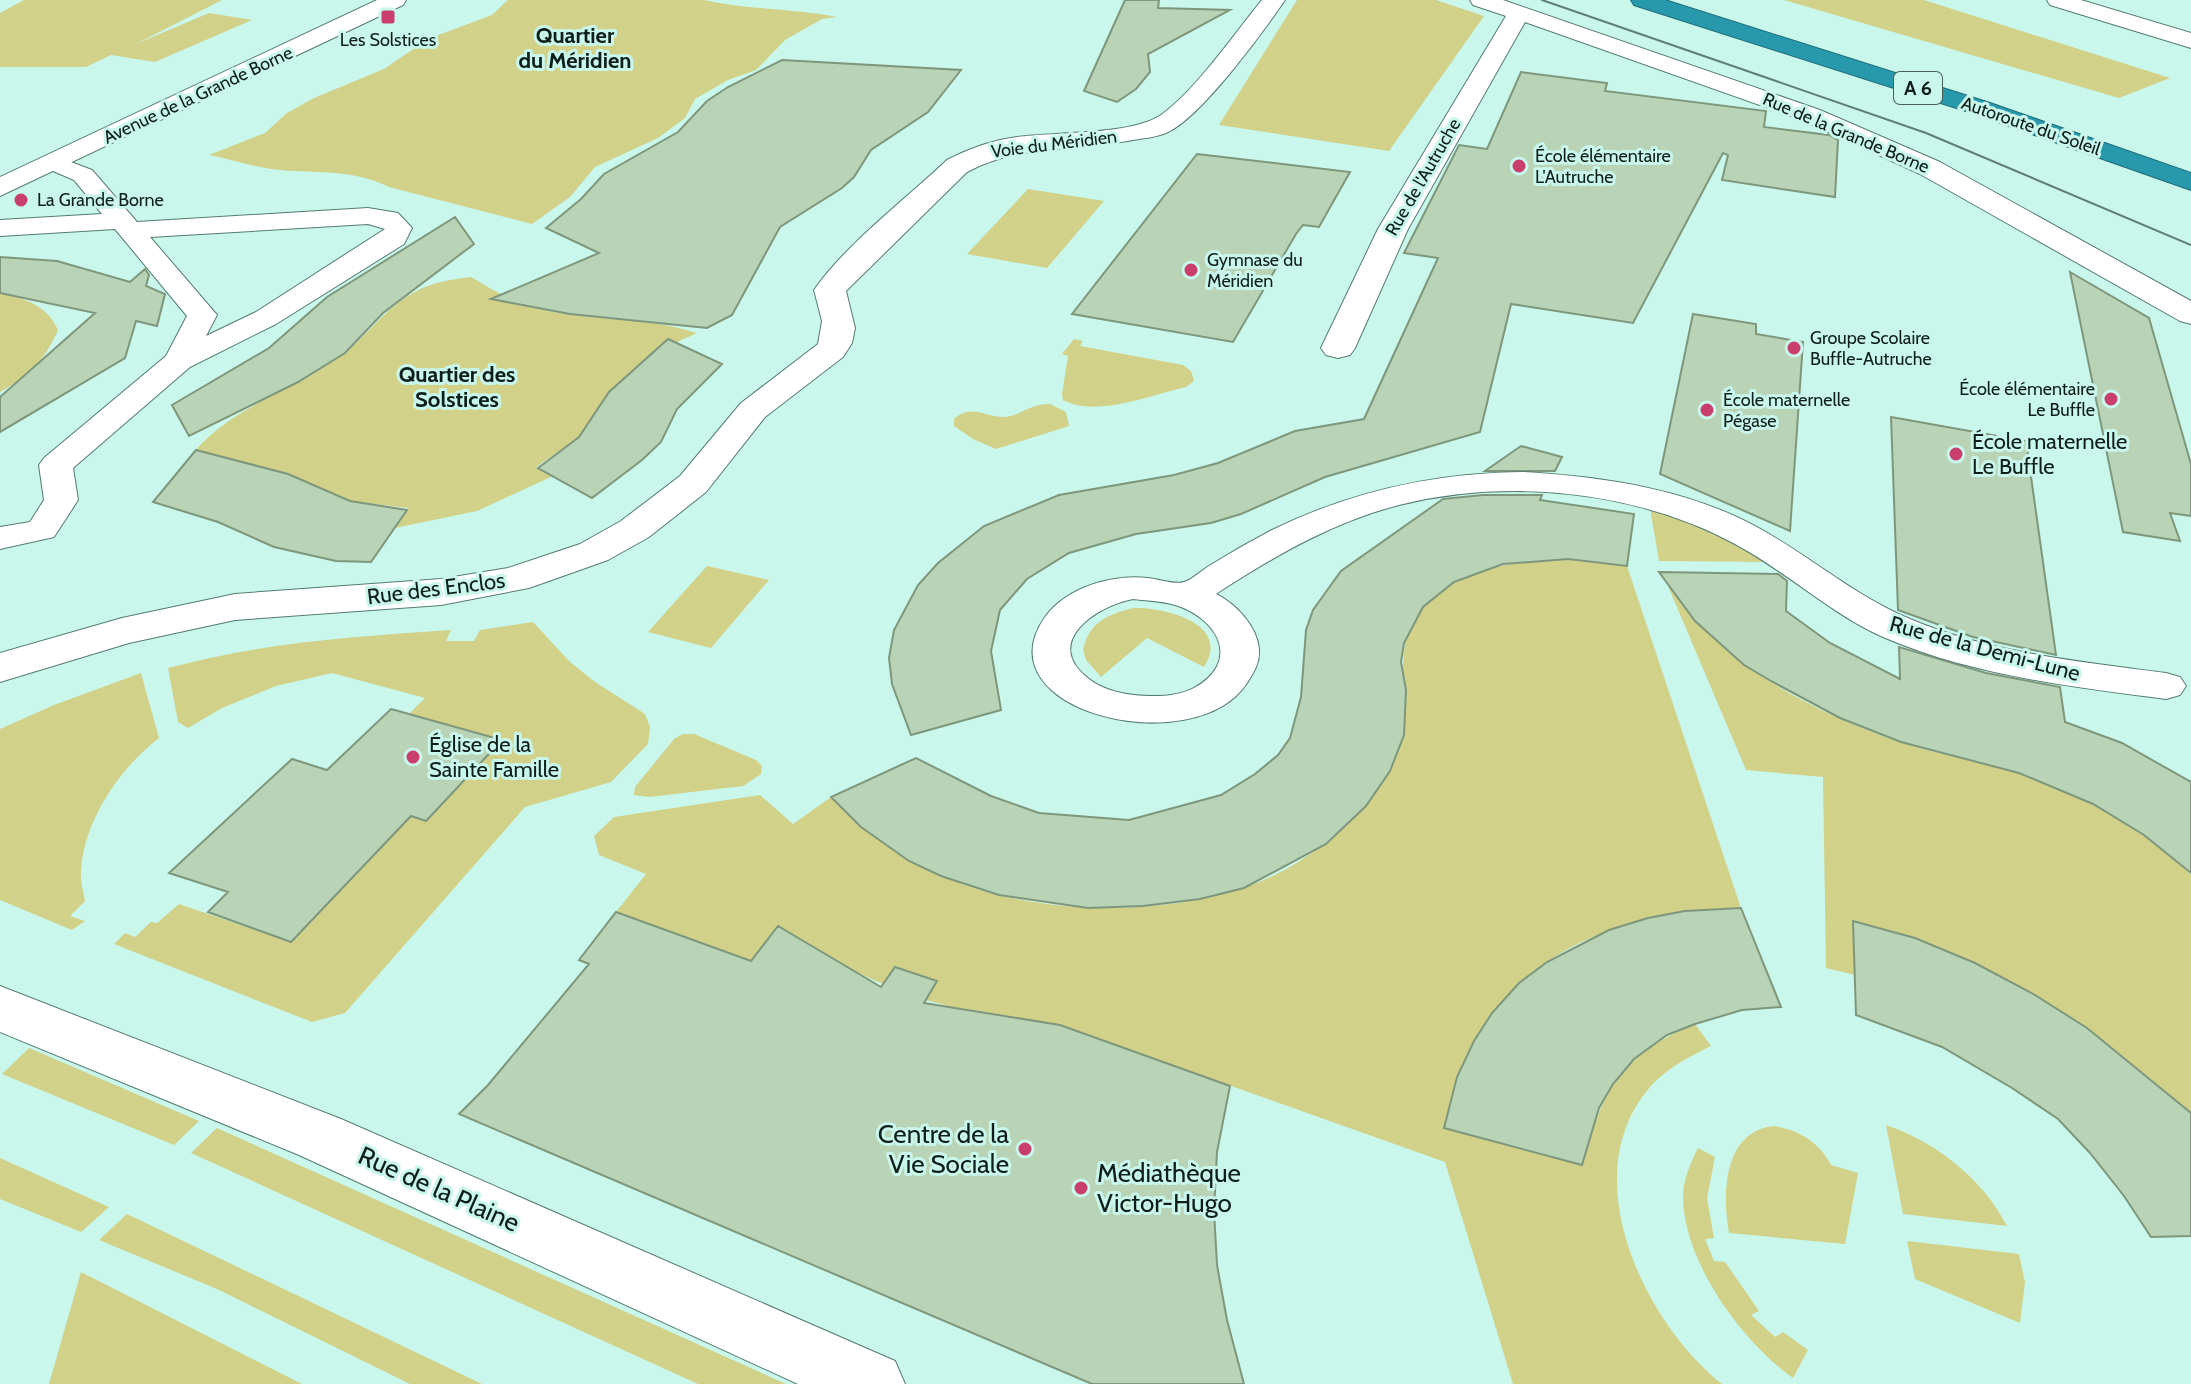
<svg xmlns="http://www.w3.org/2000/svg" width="2191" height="1384" viewBox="0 0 2191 1384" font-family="Cabin,sans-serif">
	<rect width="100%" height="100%" fill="#caf7eb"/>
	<path fill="#d1d18a" d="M24 0H222L136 44 209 13 252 20 155 62 111 55 86 67H0V13Z
		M508 0H704C748 10 792 8 837 17L822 19 785 40 756 70 728 80 695 99 685 118 658 138 595 167 570 197 532 224 389 187C352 168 312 174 271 169 251 166 230 159 209 155L265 133 287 113 314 98 384 69 428 39 492 15Z
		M1297 0H1436L1484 16 1389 151 1219 125Z
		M1784 0H1924L2170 78 2119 98Z
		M1028 189 1104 201 1047 268 967 254Z
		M471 277C489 288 506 298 526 305 582 323 641 315 697 333L675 343 609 392 579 437 536 467 553 476 477 511 395 528 408 508 350 501 288 474 269 469 188 459C229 406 293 392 344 353 369 334 383 310 413 293 432 282 449 280 471 277Z
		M0 293C26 299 47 305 58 330 45 360 29 376 0 392Z
		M1074 339 1083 341 1080 346 1183 365 1191 371 1194 381 1186 387C1151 395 1096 418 1063 400L1062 394 1068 356 1062 354Z
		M1050 404 1066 412 1069 426 996 449 973 439 954 426V419C972 403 986 418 1005 417 1020 416 1029 404 1050 404Z
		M1650 508 1716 528 1768 562 1659 561Z
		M1568 559 1627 566 1741 908C1634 913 1531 941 1474 1041 1459 1068 1452 1098 1444 1127L1582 1164C1604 1089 1618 1056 1695 1024L1711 1046C1687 1058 1663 1070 1646 1092 1576 1180 1645 1323 1722 1384H1513L1445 1162 1060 1025 963 1010 926 1000 936 981 895 967 883 984 856 972 779 926 751 961 616 912 646 874 599 855 594 836 614 817 760 795 793 824 834 795C919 909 1115 930 1242 888 1302 869 1354 826 1387 774 1425 717 1381 655 1423 607 1460 566 1517 561 1568 559Z
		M707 566 769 580 711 648 648 632Z
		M1662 572C1673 588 1683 608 1697 622 1750 679 1827 717 1900 742 1939 755 1980 761 2019 773 2082 793 2143 828 2191 875V1113C2108 1041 2021 979 1918 939 1898 931 1875 927 1853 921L1855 975 1826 968 1823 777 1746 770Z
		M1133 608C1164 607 1232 623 1204 667L1147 638 1101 677 1086 660 1083 650C1089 622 1107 615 1133 608Z
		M533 622 570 662 595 682 645 714 650 727 648 744 611 782 525 807 345 1013 312 1022 114 944 125 933 135 937 151 922 157 923 179 904 291 942 411 816 426 821 501 741 409 714 425 698 332 673 276 686 222 708 188 728 178 722 168 668C265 642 351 637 451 630L446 641H474L480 630Z
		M141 673 159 738C120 768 85 819 81 869 80 879 83 891 85 901L70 916 85 921 72 930 0 900V729L54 705Z
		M683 734H694L756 760 762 766 761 774 743 786 649 797 634 795 635 787 674 739Z
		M29 1048 199 1121 174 1145 2 1074Z
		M1886 1125C1936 1142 1982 1178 2007 1226L1903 1214Z
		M1774 1126C1800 1131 1818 1141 1831 1165L1858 1173 1845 1244 1729 1233C1722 1195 1723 1131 1774 1126Z
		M217 1128 786 1384H698L191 1153Z
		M1698 1148 1715 1157 1707 1198 1714 1238 1705 1239 1714 1261 1725 1262 1759 1311 1751 1315 1775 1337 1783 1332 1808 1350 1793 1378C1741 1341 1682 1260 1683 1194 1684 1178 1691 1162 1698 1148Z
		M0 1158 109 1207 81 1232 0 1199Z
		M127 1214 482 1384H410L217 1289 99 1240Z
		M1907 1241 2019 1254 2025 1282 2020 1323 1915 1279Z
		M81 1272 302 1384H49Z"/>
	<path fill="#b8d3b6" stroke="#7e977c" stroke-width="2" d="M1125 0H1159L1158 8 1230 10 1148 54 1150 72 1136 89 1117 102 1084 91Z
		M782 60 961 70 928 112 871 150 854 177 842 188 780 227 732 315 707 328 570 314 491 299 599 253 546 228 581 199 604 174 678 132 707 101 728 87Z
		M1521 72 1607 83 1605 91 1766 111 1764 127 1829 135 1838 140 1835 197 1722 180 1728 155 1723 153 1633 323 1511 304 1480 432 1325 477 1241 514 1211 523 1136 534 1069 553 1027 579 1000 610 991 651 1001 710 911 735 892 684 889 658 894 630 918 585 938 563 984 526 1059 495 1174 475 1218 463 1295 431 1364 419 1438 258 1404 253 1459 145 1487 149Z
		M1197 154 1350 172 1319 227 1303 225 1296 234 1233 342 1072 314Z
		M455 217 474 244 383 313 345 353 298 382 189 436 172 405 269 348 327 297Z
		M0 257 57 261 130 282 145 269 149 275 146 286 165 294 157 326 136 321 125 358 0 432V397L95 313 0 293Z
		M2070 272 2149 318 2191 464V516L2170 513 2180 541 2123 532Z
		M1693 314 1756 324V334L1803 342 1790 531 1660 474Z
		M668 339 722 364 677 409 661 442 642 460 592 498 538 468 579 437 609 392Z
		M1891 417 2026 441 2056 655 1973 637 1898 610Z
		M1521 446 1562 457 1555 471H1485Z
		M196 450 288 474 350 501 407 510 371 562 336 561 274 547 218 522 153 502Z
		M1483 495H1542L1540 500 1634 514 1627 566 1568 559 1503 564 1454 582 1423 607 1404 643 1401 662 1406 690 1404 735 1390 771 1366 806 1326 844 1244 888 1200 899 1143 906 1088 908 999 895 941 876 909 861 861 827 831 797 916 758 991 796 1039 813 1129 820 1221 795 1255 774 1278 755 1290 738 1301 697 1306 630 1313 610 1341 571 1443 499Z
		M1659 572 1778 574 1787 581 1786 611 1830 643 1900 679 1899 647 1986 673 2060 687 2065 722 2122 743 2191 782V873L2144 835 2093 804 2019 773 1901 742 1840 718 1771 681 1744 665 1695 621Z
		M391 709 502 740 426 821 411 816 291 942 208 912 228 892 169 873 292 759 327 770Z
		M1741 908 1781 1007 1742 1010 1695 1024 1667 1035 1634 1059 1613 1084 1599 1108 1582 1165 1444 1128 1457 1077 1474 1041 1492 1013 1519 983 1547 962 1609 930 1648 918 1685 911Z
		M616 912 751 961 778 926 881 987 895 967 937 981 924 1003 1060 1025 1230 1086 1217 1152 1214 1211 1217 1265 1227 1320 1244 1384H1092L459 1114 488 1085 589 964 579 960Z
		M1853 921 1915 938 1975 963 2035 995 2087 1028 2191 1113V1236L2151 1237 2124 1196 2090 1153 2058 1119 2012 1088 1942 1047 1856 1015Z"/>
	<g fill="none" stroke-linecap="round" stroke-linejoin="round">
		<g stroke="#537b72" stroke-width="2">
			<path id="pedestrian" d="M55 156 92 170 137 222 368 208 398 213 412 228 404 244 276 324 190 367 73 468 78 500 54 537 0 549V527L30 522 44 500 39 465 44 458 166 356 187 316 115 229 0 236V220L102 214 74 180 46 168 43 163 46 158ZM368 224 385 229 256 312 206 336 217 315 150 237Z
				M1523 472C1605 477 1691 489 1764 531 1813 559 1857 597 1910 619 1990 653 2081 662 2166 673L2180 677 2186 686 2180 695 2166 699C2072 687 1971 675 1883 637 1829 613 1786 571 1735 544 1635 490 1507 478 1399 505 1336 521 1278 554 1225 588L1216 594C1236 604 1257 626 1259 649 1260 663 1254 672 1247 683 1195 763 979 712 1045 617 1067 587 1113 574 1148 578 1158 579 1175 585 1184 582 1192 580 1202 570 1209 566 1230 553 1251 541 1272 530 1352 491 1434 473 1523 472ZM1133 599C1149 601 1166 601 1181 607 1221 623 1239 663 1194 688 1177 697 1153 697 1134 695 1118 693 1102 689 1089 679 1041 643 1096 606 1133 599Z"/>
		</g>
		<g stroke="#537b72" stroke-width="2">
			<path id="minor" d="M377 0H406L403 5 0 196V177Z
				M1262 0H1285C1263 32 1202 116 1168 132 1158 137 1145 138 1133 140 1077 151 1018 144 967 172L846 291 855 328 852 343 843 357 765 417 706 492 649 537 608 560 529 588 441 605 235 620 129 643 0 682V653L122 618 235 594 441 579 508 568 580 544 621 521 680 476 741 403 818 344 822 321 814 290C846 244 906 199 947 160 968 149 993 140 1017 137 1053 132 1132 135 1161 115 1196 90 1234 34 1262 0Z
				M1470 0H1503L1820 110 1940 162 2191 301V324L2180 321 1920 174 1802 120 1525 22 1408 229 1355 348 1350 355 1338 358 1326 355 1321 348 1378 229 1506 16 1473 5Z
				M2047 0H2081L2191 33V48L2050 5Z
				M0 986 341 1119 895 1361 905 1384H798L299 1155 0 1032Z"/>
		</g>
		<g stroke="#1f6e79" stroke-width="2">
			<path id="motorway" d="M1631 0H1665L1990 103 2191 173V190L1972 113 1634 5Z"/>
		</g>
		<use href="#pedestrian" fill="#fff" fill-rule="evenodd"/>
		<use href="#minor" fill="#fff" fill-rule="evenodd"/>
		<use href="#motorway" fill="#2898ac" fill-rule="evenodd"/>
		<path stroke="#607e76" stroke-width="2" d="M1542 0 1926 133 2191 245"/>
	</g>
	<g fill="#ca3e6e" stroke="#caf7eb" stroke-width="3">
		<rect x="380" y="9" width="16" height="16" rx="4"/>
		<circle cx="1519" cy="166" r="8"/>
		<circle cx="21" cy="200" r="8"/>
		<circle cx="1191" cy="270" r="8"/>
		<circle cx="1794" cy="348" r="8"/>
		<circle cx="2111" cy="399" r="8"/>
		<circle cx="1707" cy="410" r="8"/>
		<circle cx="1956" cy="454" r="8"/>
		<circle cx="413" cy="757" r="8"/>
		<circle cx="1025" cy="1149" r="8"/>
		<circle cx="1081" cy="1188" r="8"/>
	</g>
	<g text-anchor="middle" stroke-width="6" stroke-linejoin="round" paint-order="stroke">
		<g font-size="18" fill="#0e1f1b" stroke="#caf7eb" text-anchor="start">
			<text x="388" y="46" text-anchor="middle">Les Solstices</text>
			<text x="1535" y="162">École élémentaire<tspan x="1535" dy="21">L'Autruche</tspan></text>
			<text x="37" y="206">La Grande Borne</text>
			<text x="1207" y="266">Gymnase du<tspan x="1207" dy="21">Méridien</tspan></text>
			<text x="1810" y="344">Groupe Scolaire<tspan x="1810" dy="21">Buffle-Autruche</tspan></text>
			<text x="2095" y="395" text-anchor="end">École élémentaire<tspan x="2095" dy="21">Le Buffle</tspan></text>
			<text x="1723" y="406">École maternelle<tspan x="1723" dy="21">Pégase</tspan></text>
		</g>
		<g font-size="18" fill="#0e1f1b" stroke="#caf7eb">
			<text transform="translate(198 95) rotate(-25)" y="6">Avenue de la Grande Borne</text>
			<text transform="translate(2031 126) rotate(19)" y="6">Autoroute du Soleil</text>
			<text transform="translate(1846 133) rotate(23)" y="6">Rue de la Grande Borne</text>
			<text transform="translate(1054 144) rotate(-7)" y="6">Voie du Méridien</text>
			<text transform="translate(1423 177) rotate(-60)" y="6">Rue de l'Autruche</text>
		</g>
		<rect fill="#caf7eb" stroke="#466059" stroke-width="2" x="1894" y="72" width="48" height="32" rx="6"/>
		<g font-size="20" font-weight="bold" fill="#0e1f1b">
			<text x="1918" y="95">A 6</text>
		</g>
		<g font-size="22" font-weight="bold" fill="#0e1f1b" stroke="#caf7eb">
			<text x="575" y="43">Quartier<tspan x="575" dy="25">du Méridien</tspan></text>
			<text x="457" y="382">Quartier des<tspan x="457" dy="25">Solstices</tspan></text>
		</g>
		<g font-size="22" fill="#0e1f1b" stroke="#caf7eb" text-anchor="start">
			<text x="1972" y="449">École maternelle<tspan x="1972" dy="25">Le Buffle</tspan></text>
			<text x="429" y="752">Église de la<tspan x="429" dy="25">Sainte Famille</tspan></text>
		</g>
		<g font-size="22" fill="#0e1f1b" stroke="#caf7eb">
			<text transform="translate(436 588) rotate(-7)" y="8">Rue des Enclos</text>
			<text transform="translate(1985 648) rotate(15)" y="8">Rue de la Demi-Lune</text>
		</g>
		<g font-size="26" fill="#0e1f1b" stroke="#caf7eb" text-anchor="end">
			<text x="1009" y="1143">Centre de la<tspan x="1009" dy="30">Vie Sociale</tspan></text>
			<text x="1097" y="1182" text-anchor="start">Médiathèque<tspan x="1097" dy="30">Victor-Hugo</tspan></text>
		</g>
		<g font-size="26" fill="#0e1f1b" stroke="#caf7eb">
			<text transform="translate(439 1189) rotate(24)" y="9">Rue de la Plaine</text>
		</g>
	</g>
</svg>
